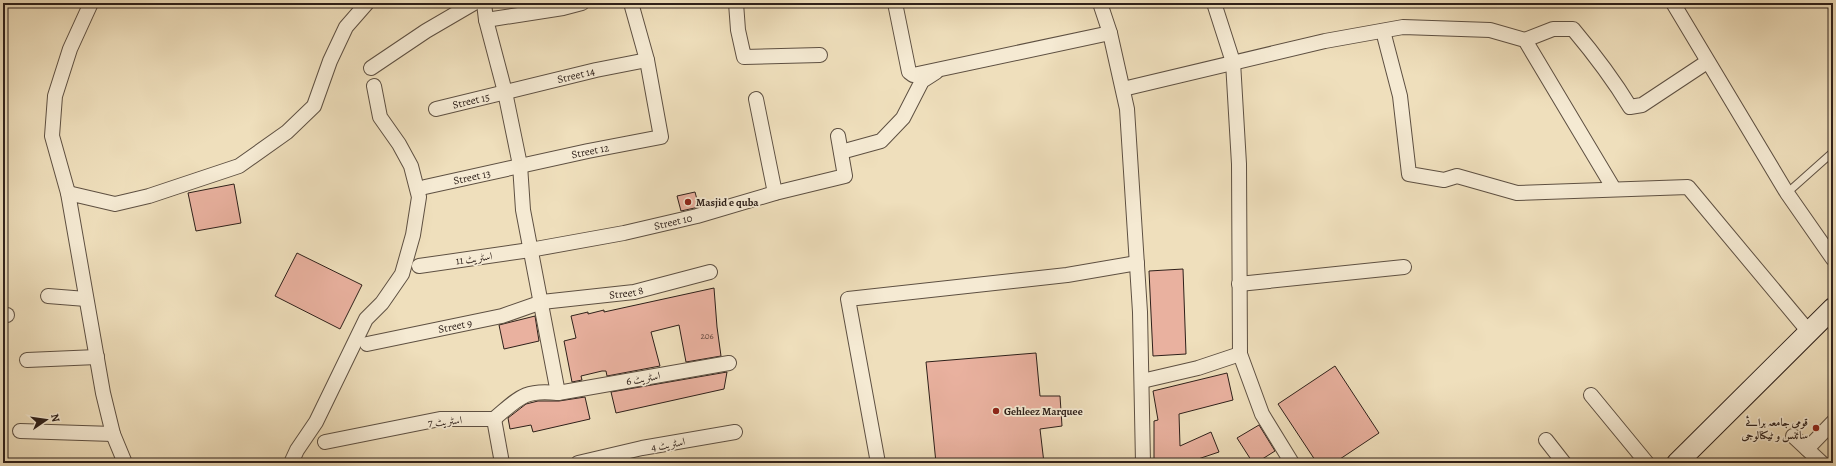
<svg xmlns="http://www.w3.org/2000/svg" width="1836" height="466" viewBox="0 0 1836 466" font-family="Alegreya,Amiri,serif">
	<rect width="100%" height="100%" fill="#efdfbc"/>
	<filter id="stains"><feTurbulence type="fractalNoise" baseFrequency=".005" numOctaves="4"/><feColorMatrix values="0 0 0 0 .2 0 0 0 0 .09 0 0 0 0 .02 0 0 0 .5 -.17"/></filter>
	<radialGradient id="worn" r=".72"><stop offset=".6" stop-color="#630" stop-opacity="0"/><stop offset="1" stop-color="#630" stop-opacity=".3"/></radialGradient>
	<path fill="#e9b19f" stroke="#2e201a" d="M234 184 241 223 196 231 188 193Z
		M695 192 699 207 681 211 677 196Z
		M297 253 362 285 340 329 275 296Z
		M1183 269 1186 354 1153 356 1149 271Z
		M714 288 717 327 721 356 686 362 679 325 651 332 660 366 607 376 606 371H602L581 376 582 380 572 382 564 341 576 338 571 316 588 312V314L604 310V312Z
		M535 316 539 341 504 349 499 325Z
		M1036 353 1040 396H1060L1062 426 1040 429 1044 463H936L926 362Z
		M1335 366 1379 433 1334 463H1317L1278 404Z
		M727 372 724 389 616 413 611 392Z
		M1227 373 1233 400 1179 414 1180 446 1211 432 1219 452 1186 463H1154V421L1158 420 1153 391Z
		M585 397 590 419 533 432 531 425 510 429 508 418 526 404 538 401H559Z
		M1259 425 1275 451 1256 463H1253L1237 438Z"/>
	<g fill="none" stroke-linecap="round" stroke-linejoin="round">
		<g stroke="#5e5042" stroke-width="9">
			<path id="service" d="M1787 193 1833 152"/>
		</g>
		<g stroke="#5e5042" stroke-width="16">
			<g id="minor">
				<path d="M484 3 486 20 505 92 520 165 523 210 558 393"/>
				<path d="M736 3 738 30 744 57 820 55"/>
				<path d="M895 3 909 72 913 75 1110 33"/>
				<path d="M1100 3 1110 33 1127 109 1140 312 1143 463"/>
				<path d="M1214 3 1233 62 1239 164 1240 354 1262 414 1292 463"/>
				<path d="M1673 3 1787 193 1833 259"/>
				<path d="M486 20 563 8 582 3"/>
				<path d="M1383 31 1400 96 1409 174 1444 180 1457 176 1517 193 1688 187 1809 332"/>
				<path d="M1525 40 1553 29H1573C1594 54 1613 79 1630 107L1642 105 1707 62"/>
				<path d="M371 68 426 31 474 3"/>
				<path d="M1123 89 1325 41 1403 27 1490 30 1525 40 1614 189"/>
				<path d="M756 99 775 193"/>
				<path id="s1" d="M436 109 596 70 647 60"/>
				<path d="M841 152 881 141 903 118 922 81 936 72"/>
				<path id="s2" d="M425 187 588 151 661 137 647 60 631 3"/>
				<path d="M68 193 52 136 55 96 70 49 91 3"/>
				<path id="s3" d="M419 266 530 250 624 233 697 216 775 193 845 176 838 136"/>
				<path d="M1239 284 1404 267"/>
				<path d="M48 296 86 299"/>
				<path d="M3 315H7"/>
				<path id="s4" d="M367 344 502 316 542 302 634 292 710 272"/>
				<path d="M27 360 97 357"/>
				<path d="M1142 381 1198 368 1240 354"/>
				<path d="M1591 395 1647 463"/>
				<path d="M494 419 502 463"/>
				<path d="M20 431 113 434"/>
				<path d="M1793 436 1822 463"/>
				<path d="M1546 440 1564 463"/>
				<path d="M325 442 440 419H494C519 398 524 389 558 393L729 363"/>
				<path d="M1807 449 1833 422"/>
				<path d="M125 463 113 434 103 393 68 193 115 204 149 196 239 166 287 132 314 106 330 61 346 27 367 3"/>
				<path d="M291 463 297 450 316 422 366 319 382 303 402 274 413 235 419 197 411 166 399 144 380 117 374 86"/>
				<path d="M578 463 642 448 735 432"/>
				<path d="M878 463 848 299 1067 275 1137 263"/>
			</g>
		</g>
		<g stroke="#2e201a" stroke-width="22">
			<path id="secondary" d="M1677 463 1833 308"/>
		</g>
		<use href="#service" stroke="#f5ead3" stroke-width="7"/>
		<use href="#minor" stroke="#f5ead3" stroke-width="14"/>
		<use href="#secondary" stroke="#f5ead3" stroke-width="20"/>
	</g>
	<g fill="#8f2418" stroke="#f5ead3" stroke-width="1.5">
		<circle cx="688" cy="202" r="4"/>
		<circle cx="996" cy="411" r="4"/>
		<circle cx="1816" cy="428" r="4"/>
	</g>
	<g text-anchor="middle" stroke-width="3.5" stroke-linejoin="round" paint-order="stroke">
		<g font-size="9" fill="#5d443b">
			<text x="707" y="339">206</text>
		</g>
		<g font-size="11" fill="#2e201a" stroke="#f5ead3">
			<text dy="4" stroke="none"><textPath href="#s1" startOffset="144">Street 14</textPath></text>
			<text dy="4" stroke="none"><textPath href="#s1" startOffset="36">Street 15</textPath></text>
			<text dy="4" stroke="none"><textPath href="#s2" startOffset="169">Street 12</textPath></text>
			<text dy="4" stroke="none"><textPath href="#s2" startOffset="48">Street 13</textPath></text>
			<text dy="4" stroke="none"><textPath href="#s3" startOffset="258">Street 10</textPath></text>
			<text transform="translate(474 258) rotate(-8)" y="4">اسٹریٹ 11</text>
			<text dy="4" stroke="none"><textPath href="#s4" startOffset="265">Street 8</textPath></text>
			<text dy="4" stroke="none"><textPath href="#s4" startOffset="90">Street 9</textPath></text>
			<text transform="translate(643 378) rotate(-10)" y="4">اسٹریٹ 6</text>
			<text transform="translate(445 421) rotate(-5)" y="4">اسٹریٹ 7</text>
			<text transform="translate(668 444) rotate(-10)" y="4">اسٹریٹ 4</text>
		</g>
		<g font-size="11" font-weight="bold" fill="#2e201a" stroke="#f5ead3" text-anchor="start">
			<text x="696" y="206">Masjid e quba</text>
			<text x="1004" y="415">Gehleez Marquee</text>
			<text x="1808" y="426" text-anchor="end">قومی جامعہ برائے<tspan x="1808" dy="13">سائنس و ٹیکنالوجی</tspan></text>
		</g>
	</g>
	<rect width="1836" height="466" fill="none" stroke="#efdfbc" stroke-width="16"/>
	<rect x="4" y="4" width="1828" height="458" fill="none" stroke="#2e201a" stroke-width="2"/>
	<rect x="8" y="8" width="1820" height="450" fill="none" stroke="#2e201a"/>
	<g transform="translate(46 420) rotate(77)" stroke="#f5ead3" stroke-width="3" paint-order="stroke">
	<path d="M0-3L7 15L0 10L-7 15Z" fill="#2e201a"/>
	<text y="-6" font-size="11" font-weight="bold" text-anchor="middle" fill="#2e201a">N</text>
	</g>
	<rect width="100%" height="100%" filter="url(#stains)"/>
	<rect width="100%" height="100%" fill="url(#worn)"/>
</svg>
